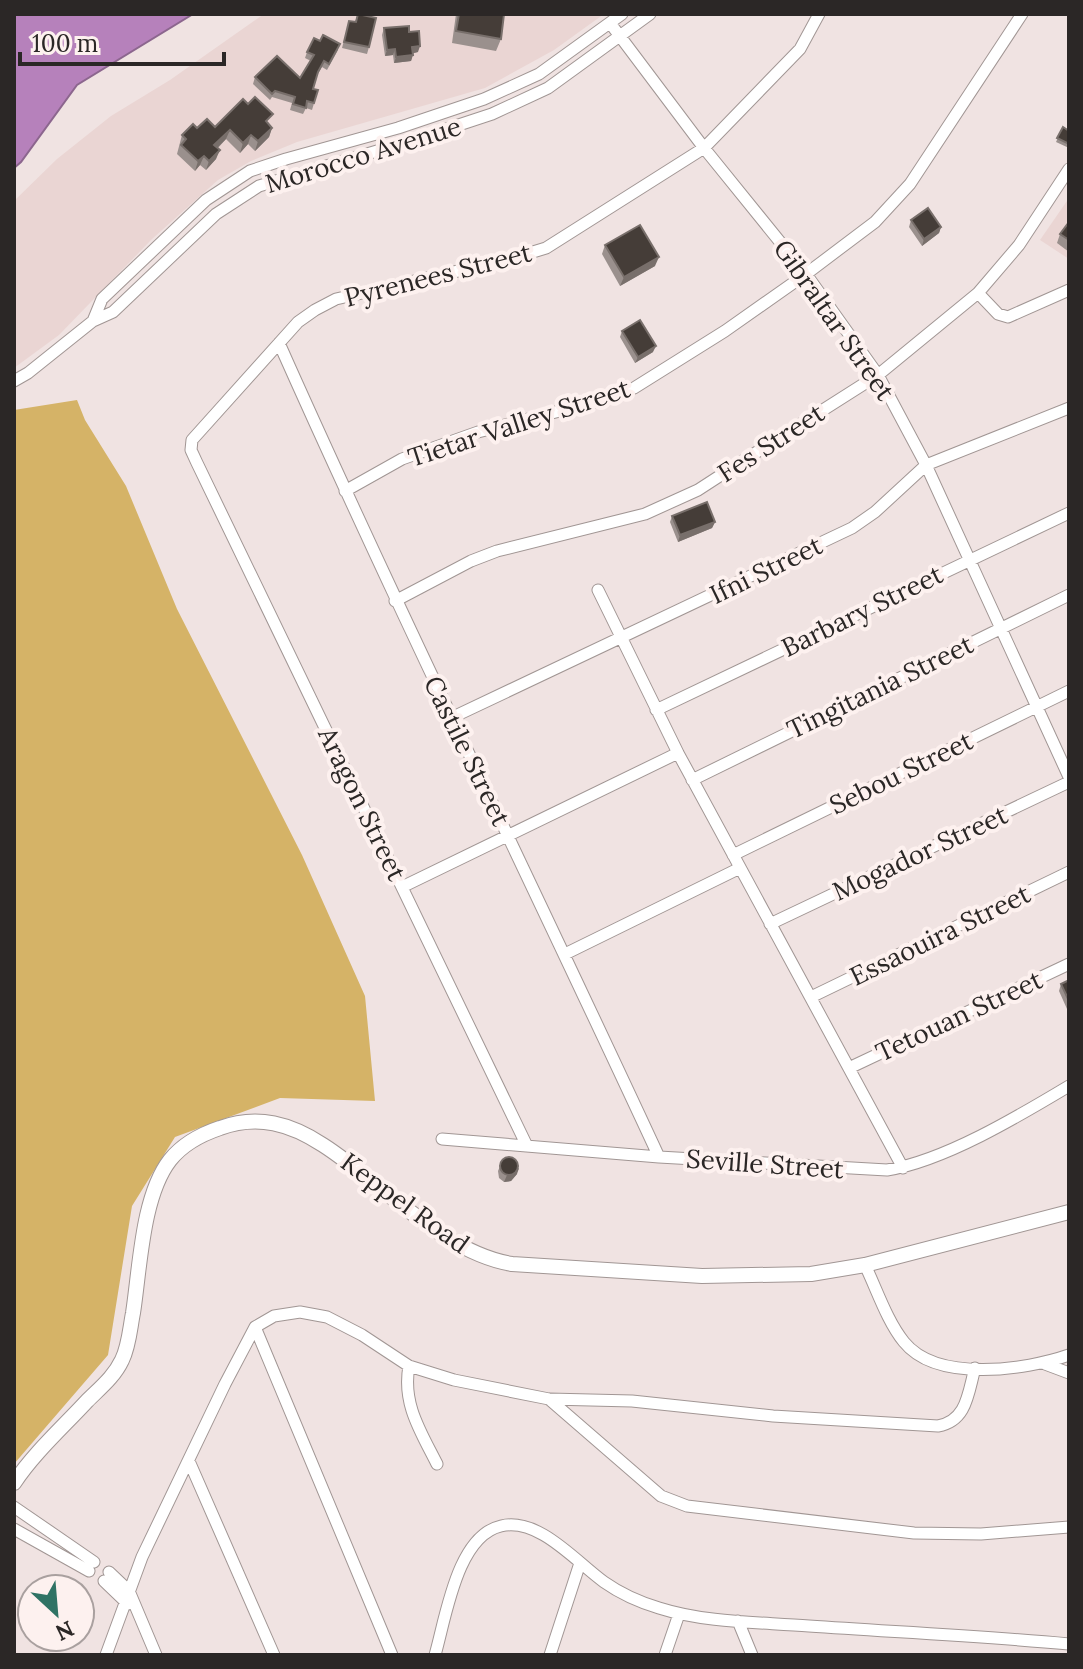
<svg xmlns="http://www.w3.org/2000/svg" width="1083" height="1669" viewBox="0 0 1083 1669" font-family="Lora,serif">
	<rect width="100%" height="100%" fill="#f0e3e2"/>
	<path fill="#ead5d3" d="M264 14H604L554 50 485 88 297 142 251 161 218 180 152 239 59 335 14 368V201L57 159 111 116 170 80Z
		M1069 198V259L1040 240Z"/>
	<path fill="#d5b367" d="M77 400 85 420 126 486 177 609 302 855 365 996 375 1101 280 1098 175 1137 132 1206 108 1355 14 1464V410Z"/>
	<path fill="#b681bb" stroke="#8c668e" stroke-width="2" d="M14 14H193L77 85 21 162 14 168Z"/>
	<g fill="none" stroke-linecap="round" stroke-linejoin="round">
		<g stroke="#a19694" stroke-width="13">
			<path id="minor" d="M610 23 704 148 806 274 878 375 926 465 1069 777
				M978 293 998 314 1008 317 1069 290
				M93 321 113 312 216 214 259 186 404 143 492 114 548 88 650 14
				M279 343C401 617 533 885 659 1157
				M14 381 28 373 93 321 102 299 206 200 250 171 286 159 398 128 484 99 539 74 622 14
				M345 491 402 459 478 432 606 399 634 388 725 331 806 274 875 222 910 184 1022 14
				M598 590 678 753 903 1168
				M395 601 471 561 497 551 645 514 698 490 738 464 878 375 978 293 1019 245 1069 169
				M656 710 1069 513
				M451 718 852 528 875 512 926 465 1069 408
				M692 780 1069 595
				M733 855 1069 691
				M402 887 678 753
				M770 924 1069 782
				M565 954 740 868
				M811 997 1069 872
				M849 1068 1069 964
				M442 1139 659 1157 887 1170C944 1161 1019 1116 1069 1086
				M527 1146 197 463 191 450 192 440 298 322 315 310 336 299 510 259 546 248 704 148 800 49 819 14
				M865 1265C877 1290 887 1321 904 1342 937 1383 1026 1370 1069 1355
				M255 1327 392 1655
				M1045 1364 1069 1373
				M409 1366C402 1404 421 1432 437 1464
				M549 1399 661 1496 687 1506 914 1533 981 1534 1069 1527
				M189 1461 274 1655
				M14 1507 94 1562
				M14 1529 89 1571
				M109 1572 129 1591 156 1655
				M104 1581 128 1604
				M738 1621 752 1655
				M106 1655 142 1557 225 1384 255 1327 274 1316 300 1312 327 1317 362 1335 409 1366 454 1380 549 1399 632 1401 773 1416 938 1426C967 1421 968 1393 975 1368
				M435 1655C446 1617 457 1536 501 1526 539 1517 576 1562 604 1582 621 1594 639 1602 659 1608 706 1623 759 1622 809 1626 896 1632 983 1636 1069 1644
				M550 1655 580 1563
				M665 1655 679 1614"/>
		</g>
		<g stroke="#a19694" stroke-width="16">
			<path id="tertiary" d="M14 1483C34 1453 62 1428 87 1401 100 1388 114 1377 122 1360 129 1346 130 1328 133 1313 140 1268 142 1196 170 1160 182 1145 202 1134 220 1128 258 1114 291 1124 323 1145 381 1182 443 1253 512 1264L702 1276 811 1274 865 1265 1069 1212"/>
		</g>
		<use href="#minor" stroke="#fff" stroke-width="11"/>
		<use href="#tertiary" stroke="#fff" stroke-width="14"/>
	</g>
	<path fill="#9a908d" d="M358 14 369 47 367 54 342 48 349 21 355 22Z
		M456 14H504L501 39 496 51 452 43Z
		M384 28 409 32 418 52 413 53 411 61 394 63 393 55 385 56 382 35Z
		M338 50 327 70 322 67 316 77 313 89 318 90 312 110 306 108 303 114 290 110 292 103 272 97 270 100 253 84 255 77 300 78 311 61 305 58 307 52Z
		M269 124 272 128 269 137 255 151 248 144 240 153 226 139 218 148 216 159 206 170 200 165 195 171 177 154 182 135 197 128Z
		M1063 127 1069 131V148L1056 142Z
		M911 220 941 227 939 233 922 246 909 227Z
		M1069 222V252L1057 243 1060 234Z
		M605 245 655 266 620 286 602 254Z
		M622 331 653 352 635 363 620 337Z
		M672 516 715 522 712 528 678 542 670 522Z
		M1069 980V1008L1067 1009 1059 991 1061 984Z
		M503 1159 517 1174 511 1181 504 1182 499 1178 498 1171Z"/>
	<path fill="#786f6b" d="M420 46 418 52 410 54 412 47Z
		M395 49 393 55 385 56 387 50Z
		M413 55 411 61 394 63 396 57Z
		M272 128 269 137 255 151 258 141Z
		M230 130 226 139 211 154 214 145Z
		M251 135 248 144 240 153 243 143Z
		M220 150 216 159 206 170 209 161Z
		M204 156 200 165 195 171 198 161Z
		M941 227 939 233 922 246 924 239Z
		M659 257 655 266 620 286 624 277Z
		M656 346 653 352 635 363 638 357Z
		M715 522 712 528 678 542 680 535Z
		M519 1168 517 1174 511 1181 504 1182 507 1175Z"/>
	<path fill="#453d38" stroke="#786f6b" stroke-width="2" d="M358 14 376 18 369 47 344 42 349 21 356 22Z
		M459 14H504L501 39 456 31Z
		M409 26V32L419 31 420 46 412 47 413 55 396 57 395 49 387 50 384 28Z
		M323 35 340 44 329 64 324 61 318 72 313 89 318 90 314 103 307 101 306 108 293 104 295 97 275 91 272 94 255 77 277 56 300 78 314 55 307 52 314 38 320 41Z
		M255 97 273 114 266 121 272 128 258 141 251 135 243 143 230 130 214 145 220 150 209 161 204 156 198 161 181 145 186 139 182 135 193 124 197 128 207 119 215 127 243 99 248 104Z
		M1063 127 1069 131V144L1057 138Z
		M928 208 941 227 924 239 911 220Z
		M1069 222V240L1060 234Z
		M640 225 659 257 624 277 605 245Z
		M640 320 656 346 638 357 622 331Z
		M707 502 715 522 680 535 672 516Z
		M1069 980V1001L1061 984Z
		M500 1166a9 9 0 1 1 18 0a9 9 0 1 1-18 0Z"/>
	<g text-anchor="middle" stroke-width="8" stroke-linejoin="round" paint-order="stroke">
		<g font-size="26" fill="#2b2726" stroke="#fdf1ef">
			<text transform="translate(363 155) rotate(-17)" y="9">Morocco Avenue</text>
			<text transform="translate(438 275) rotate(-14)" y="9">Pyrenees Street</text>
			<text transform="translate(834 320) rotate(55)" y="9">Gibraltar Street</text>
			<text transform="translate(519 423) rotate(-18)" y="9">Tietar Valley Street</text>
			<text transform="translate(771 443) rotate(-33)" y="9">Fes Street</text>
			<text transform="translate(766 570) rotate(-26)" y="9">Ifni Street</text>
			<text transform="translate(862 611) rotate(-26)" y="9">Barbary Street</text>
			<text transform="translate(880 687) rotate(-26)" y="9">Tingitania Street</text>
			<text transform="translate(467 751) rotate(64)" y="9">Castile Street</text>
			<text transform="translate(901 773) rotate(-26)" y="9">Sebou Street</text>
			<text transform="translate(362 804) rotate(64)" y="9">Aragon Street</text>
			<text transform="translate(920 853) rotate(-25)" y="9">Mogador Street</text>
			<text transform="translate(940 935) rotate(-26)" y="9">Essaouira Street</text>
			<text transform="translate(959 1016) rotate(-25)" y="9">Tetouan Street</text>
			<text transform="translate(765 1164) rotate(4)" y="9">Seville Street</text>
			<text transform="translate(405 1203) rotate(36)" y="9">Keppel Road</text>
		</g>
	</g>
	<rect width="1083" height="1669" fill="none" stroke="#2b2726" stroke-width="32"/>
	<g transform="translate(56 1613) rotate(154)"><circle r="38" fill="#fdf1ef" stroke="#a9a09f" stroke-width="2"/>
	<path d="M0-6L14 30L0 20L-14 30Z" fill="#2f7365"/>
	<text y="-12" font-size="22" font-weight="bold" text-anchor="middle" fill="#2b2726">N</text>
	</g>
	<path d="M20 52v12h204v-12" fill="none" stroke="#2b2726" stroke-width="4"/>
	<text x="32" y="52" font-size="24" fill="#2b2726" stroke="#fdf1ef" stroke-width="6" paint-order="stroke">100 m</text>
</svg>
